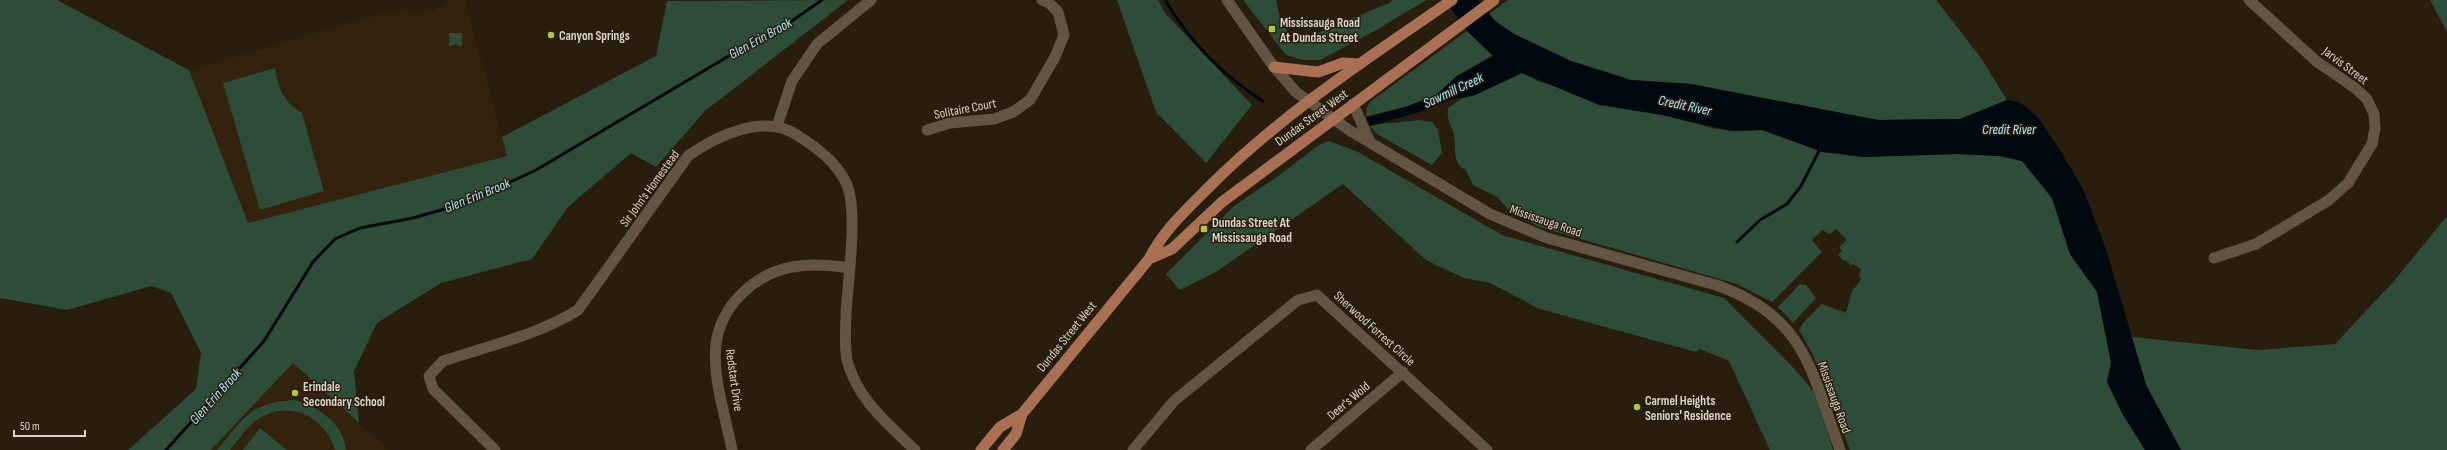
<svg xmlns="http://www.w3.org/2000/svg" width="2447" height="450" viewBox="0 0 2447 450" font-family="'Sofia Sans Condensed',sans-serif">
	<rect width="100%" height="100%" fill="#291d0d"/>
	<path fill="#33220c" d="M446 0H465L507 156 248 223 189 70 385 12 432 11 441 7Z
		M293 363 389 450H211Z"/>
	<path fill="#2d4d38" d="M0 0H57L189 70 248 223 507 156 502 137 656 56 667 1 848 0 705 111 656 167 631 153 568 207 532 259 441 283 377 323 354 371 359 423 293 363 211 450H128L196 389 201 353 171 293 151 286 67 310 0 298Z
		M1117 0H1158L1165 13 1252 105 1206 163 1156 112Z
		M1243 0H1276L1279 14 1291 41 1296 42 1389 3 1392 0H1426L1380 28 1320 60H1302L1286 55Z
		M1508 0H1936L1981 58 2007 100 1960 119 1878 120 1691 84 1631 80 1571 61 1514 34 1495 21 1489 14Z
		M2430 0H2447V32Z
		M1467 31 1493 55 1457 76 1435 96 1405 107 1366 117 1367 107 1371 101Z
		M449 33H462V47L456 44 449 46Z
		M275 68C277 86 285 104 302 113L324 191 260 210 223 83Z
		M1522 73 1540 82 1712 128 1732 131 1762 130 1863 157 1957 154 2000 156 2022 161 2052 198 2070 254 2097 292 2111 362 2107 382 2122 413 2145 450H1850L1813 355 1799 330 1803 323 1822 304 1846 313 1852 291 1861 280 1859 275 1861 269 1853 264 1851 265 1846 260 1844 261 1838 255 1842 251 1839 247 1847 240 1836 229 1830 234 1822 230 1812 240 1822 252 1772 302 1737 284 1539 227 1509 210 1497 197 1473 185 1466 170C1452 164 1456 148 1454 136 1452 124 1446 121 1448 108L1461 99 1475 95Z
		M1417 120 1432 122 1438 130 1442 153 1432 165 1377 134 1370 126C1385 122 1401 123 1417 120Z
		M1329 141 1358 152 1502 235 1724 298 1791 365 1816 394 1833 450H1770L1729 361 1700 349 1696 352 1540 309 1490 283 1464 278 1426 260 1343 184 1216 272 1180 290 1166 274 1234 206 1274 179 1319 145Z
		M2447 216V450H2181L2146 385 2132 337 2258 350 2335 344 2394 281Z
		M1800 284 1806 285 1816 298 1793 323 1778 307Z
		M295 400C318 406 344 424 346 450H335C324 414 286 398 254 422 245 429 238 441 230 450H217C245 417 249 403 295 400Z
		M260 428 287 450H243Z"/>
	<path fill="#000910" d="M1445 0H1478L1495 21 1514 34 1571 61 1631 80 1691 84 1878 120 1960 119 2007 100 2019 102 2037 116 2060 150 2083 189 2106 249 2146 385 2181 450H2145L2122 413 2107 382 2111 362 2097 292 2070 254 2052 198 2022 161 2000 156 1957 154 1863 157 1822 152 1762 130 1732 131 1662 115 1599 105 1522 73 1475 95 1450 100 1423 111 1370 126 1366 117 1405 107 1435 96 1457 76 1493 56 1467 31Z"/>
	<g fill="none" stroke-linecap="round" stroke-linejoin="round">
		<path stroke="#000910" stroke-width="3" d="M1165 0C1191 43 1221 74 1263 101
			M1737 242 1760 220 1787 204 1801 186 1820 149
			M166 450 264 341 313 262 335 239 360 228 413 218 466 203 536 170 739 50 776 32 822 0"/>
		<path stroke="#635443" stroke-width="11" d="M777 126 792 81 817 44 871 0
			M927 130 950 123 994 119 1013 112 1030 100 1055 57 1064 35 1058 12 1049 3 1042 0
			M2214 258 2256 244 2329 200 2348 183 2372 144 2375 128 2374 114 2367 99 2355 88 2316 61 2249 0
			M495 450 433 389 429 376 443 361C488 346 538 335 578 310L688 156C716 136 764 113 797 135 817 148 837 162 847 185 858 211 848 282 846 312 846 327 844 344 847 360 857 399 887 423 915 450
			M732 450C726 417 712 378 716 344 721 306 754 274 792 267 812 263 831 265 850 268
			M1133 450 1174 401 1298 300 1317 295 1487 450
			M1311 450 1403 372"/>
		<path stroke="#635443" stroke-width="11" d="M1353 104 1370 142"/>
		<path stroke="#635443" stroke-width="11" d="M1227 0 1274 67 1296 92 1349 130 1490 214 1547 238 1716 285C1805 316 1811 370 1840 450"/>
		<path stroke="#a97053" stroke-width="11" d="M1274 67 1318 72 1343 63 1359 64
			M1149 259 1172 249 1222 202 1494 0
			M981 450 1000 427 1022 414
			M1003 450 1016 434 1022 414 1149 259C1163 231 1187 209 1209 187 1282 114 1368 58 1452 0"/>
	</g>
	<g fill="#b2c34c" stroke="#291d0d" stroke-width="1.5">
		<rect x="1268" y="25" width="8" height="8" rx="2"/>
		<circle cx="551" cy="35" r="4"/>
		<rect x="1200" y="225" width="8" height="8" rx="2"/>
		<circle cx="295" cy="393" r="4"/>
		<circle cx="1637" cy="407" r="4"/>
	</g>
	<g text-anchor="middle" stroke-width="3" stroke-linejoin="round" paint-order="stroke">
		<g font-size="13" font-weight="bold" fill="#dcd4ca" stroke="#291d0d" text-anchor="start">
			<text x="1280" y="27">Mississauga Road<tspan x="1280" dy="15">At Dundas Street</tspan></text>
			<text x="559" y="40">Canyon Springs</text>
			<text x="1212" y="227">Dundas Street At<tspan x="1212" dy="15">Mississauga Road</tspan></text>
			<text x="303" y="391">Erindale<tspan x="303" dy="15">Secondary School</tspan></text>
			<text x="1645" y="405">Carmel Heights<tspan x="1645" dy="15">Seniors' Residence</tspan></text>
		</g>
		<g font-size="13" fill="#dcd4ca" stroke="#291d0d">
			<text transform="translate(2346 65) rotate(37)" y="5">Jarvis Street</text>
			<text transform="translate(965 108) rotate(-11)" y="5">Solitaire Court</text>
			<text transform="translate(1311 117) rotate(-36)" y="5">Dundas Street West</text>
			<text transform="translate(649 188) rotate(-54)" y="5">Sir John's Homestead</text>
			<text transform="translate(1546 220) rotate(19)" y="5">Mississauga Road</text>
			<text transform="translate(1375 328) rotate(42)" y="5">Sherwood Forrest Circle</text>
			<text transform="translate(1066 336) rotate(-51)" y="5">Dundas Street West</text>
			<text transform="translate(735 380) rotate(82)" y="5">Redstart Drive</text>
			<text transform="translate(1835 397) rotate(70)" y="5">Mississauga Road</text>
			<text transform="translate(1348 400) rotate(-40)" y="5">Deer's Wold</text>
		</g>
		<g font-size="14" font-style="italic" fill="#abe5fb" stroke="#291d0d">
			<text transform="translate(760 38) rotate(-29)" y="5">Glen Erin Brook</text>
			<text transform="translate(1453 90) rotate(-25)" y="5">Sawmill Creek</text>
			<text transform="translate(1685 105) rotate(12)" y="5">Credit River</text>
			<text x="2009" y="134">Credit River</text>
			<text transform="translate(477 195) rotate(-22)" y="5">Glen Erin Brook</text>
			<text transform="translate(215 396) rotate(-48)" y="5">Glen Erin Brook</text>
		</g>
	</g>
	<path d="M14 430v6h71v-6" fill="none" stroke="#dcd4ca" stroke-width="2"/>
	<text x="20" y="430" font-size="12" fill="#dcd4ca" stroke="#291d0d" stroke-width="3" paint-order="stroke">50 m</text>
</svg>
